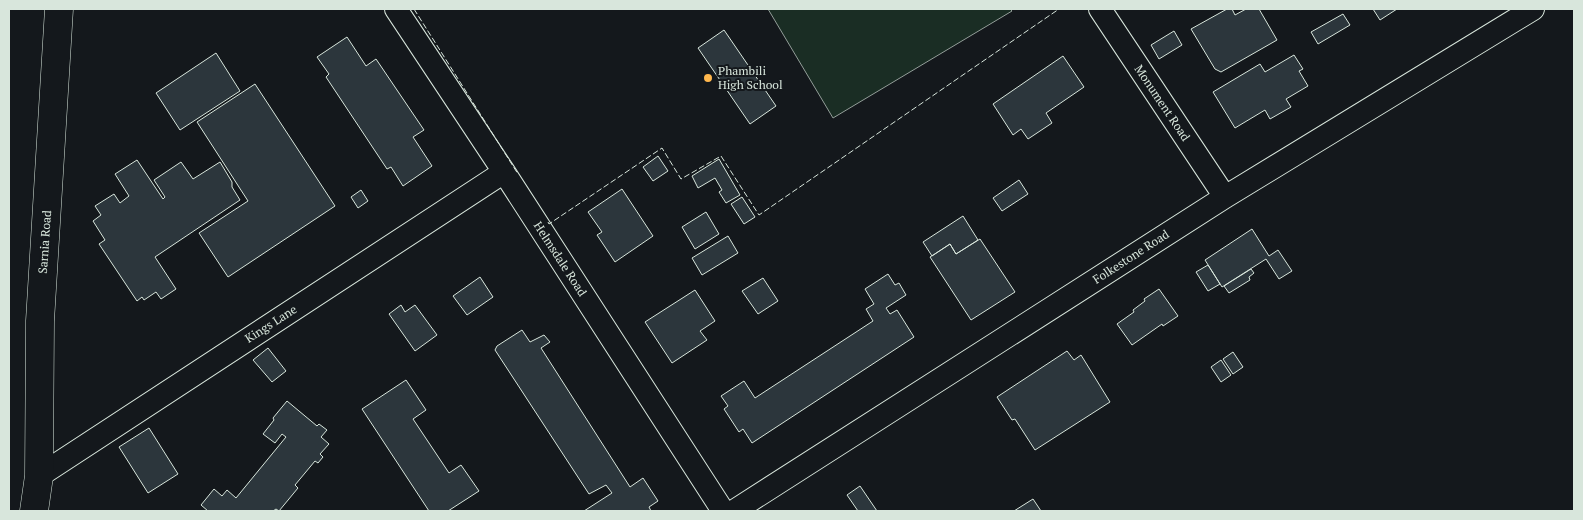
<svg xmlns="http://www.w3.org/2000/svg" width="1583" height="520" viewBox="0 0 1583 520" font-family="'PT Serif',serif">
	<rect width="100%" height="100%" fill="#14181c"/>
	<path fill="#1a2d24" stroke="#939e99" d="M768 9H1010L1012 11 833 118Z"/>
	<path fill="#2c363c" stroke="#d8e6dc" d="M1227 9H1232L1235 15 1246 9H1259L1277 40 1221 72 1215 69 1191 29Z
		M1373 9H1397L1380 20Z
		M1343 14 1350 25 1318 44 1311 32Z
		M724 30 776 106 750 124 698 48Z
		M1174 31 1182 45 1159 59 1151 45Z
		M347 37 366 66 376 59 424 130 413 137 432 166 403 186 391 167 387 169 326 77 329 74 317 57Z
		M216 53 240 91 180 130 156 93Z
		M1294 55 1303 69 1299 71 1308 86 1286 99 1291 107 1270 119 1265 110 1235 128 1213 92 1260 64 1265 72Z
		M1063 56 1084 87 1046 113 1052 123 1028 139 1021 129 1013 135 993 104Z
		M255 84 335 206 228 277 199 233 248 201 197 122Z
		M658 156 668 171 653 181 643 167Z
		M719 159 740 195 726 203 719 192 722 190 715 178 698 188 692 176Z
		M137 160 163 199 165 197 154 180 181 162 193 179 220 162 232 182V187L240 200 155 257 176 289 161 299 156 292 144 300 142 297 137 301 99 244 105 240 93 221 101 215 95 206 114 194 120 203 129 196 115 174Z
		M1019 180 1028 194 1002 211 993 198Z
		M622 189 653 236 615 262 597 235 602 232 588 212Z
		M361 190 368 201 358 208 351 197Z
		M742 197 755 217 744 224 731 204Z
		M706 212 719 234 695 249 682 227Z
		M963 216 978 240 956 254 950 244 932 256 923 242Z
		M1252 229 1269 256 1278 250 1292 271 1279 279 1266 259 1222 287 1205 260Z
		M728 236 738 253 702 275 692 258Z
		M980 239 1015 292 971 320 930 257 950 244 956 254Z
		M1208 265 1220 284 1208 291 1196 272Z
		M1251 269 1254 273 1249 277 1250 280 1229 293 1224 286Z
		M888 274 895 285 899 283 906 295 886 308 890 314 897 310 914 337 752 443 743 429 739 432 724 409 728 406 721 396 744 381 755 398 873 321 866 309 874 304 865 289Z
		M480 277 493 297 467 315 453 296Z
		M763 278 778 301 758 314 742 291Z
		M1159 289 1178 316 1163 326 1162 324 1132 345 1117 324 1134 312 1133 310 1145 301 1144 299Z
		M695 290 715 321 700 331 707 340 672 363 645 322Z
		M401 305 405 312 415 305 437 335 415 351 389 314Z
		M522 330 530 342 544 335 550 342 541 348 630 487 643 478 658 501 649 507 651 511H584L612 493 606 485 589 494 495 350 497 346Z
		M268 348 286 371 272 382 253 360Z
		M1067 351 1074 360 1081 355 1110 402 1035 450 1015 419 1012 420 997 397Z
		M1233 352 1243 367 1233 374 1223 359Z
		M1221 360 1231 375 1221 382 1211 367Z
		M406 380 426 410 413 419 449 473 461 465 479 491 448 511H429L362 409Z
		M287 401 317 426 319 424 327 430 321 437 329 444 320 454 323 457 318 463 315 461 295 485 298 488 279 511 276 509 273 511H208L201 505 214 489 222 496 227 490 236 498 286 437 282 434 275 443 263 434 274 420 273 418Z
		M149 428 178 474 148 493 119 447Z
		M860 486 877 511H858L847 495Z
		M1033 499 1041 511H1014Z"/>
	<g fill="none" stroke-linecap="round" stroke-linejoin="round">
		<g stroke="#d8e6dc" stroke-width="24">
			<path id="minor" d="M396 9 504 172 723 511
				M1100 9 1225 197
				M39 476 504 172
				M734 511 1225 197 1533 9"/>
		</g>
		<g stroke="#d8e6dc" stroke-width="29">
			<path id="secondary" d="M34 511 39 476 40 321 59 9"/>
		</g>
		<use href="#minor" stroke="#14181c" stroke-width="22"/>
		<use href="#secondary" stroke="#14181c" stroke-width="28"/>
		<path stroke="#d8e6dc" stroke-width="1" stroke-dasharray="6 2.5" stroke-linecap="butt" d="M414 9 518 174
			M548 222 549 224 662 148 681 179 721 156 759 215 1059 9"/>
	</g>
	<circle fill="#ffb74d" stroke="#14181c" stroke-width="2" cx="708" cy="78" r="5"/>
	<g text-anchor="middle" stroke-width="4" stroke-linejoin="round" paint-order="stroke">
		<g font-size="12" fill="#d8e6dc" stroke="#14181c" text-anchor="start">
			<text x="718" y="75">Phambili<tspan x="718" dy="14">High School</tspan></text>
		</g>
		<g font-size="12" fill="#d8e6dc" stroke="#14181c">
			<text transform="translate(1162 103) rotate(56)" y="4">Monument Road</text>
			<text transform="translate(45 242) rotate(-86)" y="4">Sarnia Road</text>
			<text transform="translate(1131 257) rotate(-33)" y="4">Folkestone Road</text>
			<text transform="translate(560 259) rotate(57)" y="4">Helmsdale Road</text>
			<text transform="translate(271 324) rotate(-33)" y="4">Kings Lane</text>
		</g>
	</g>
	<rect width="1583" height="520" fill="none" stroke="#d8e6dc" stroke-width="20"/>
</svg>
